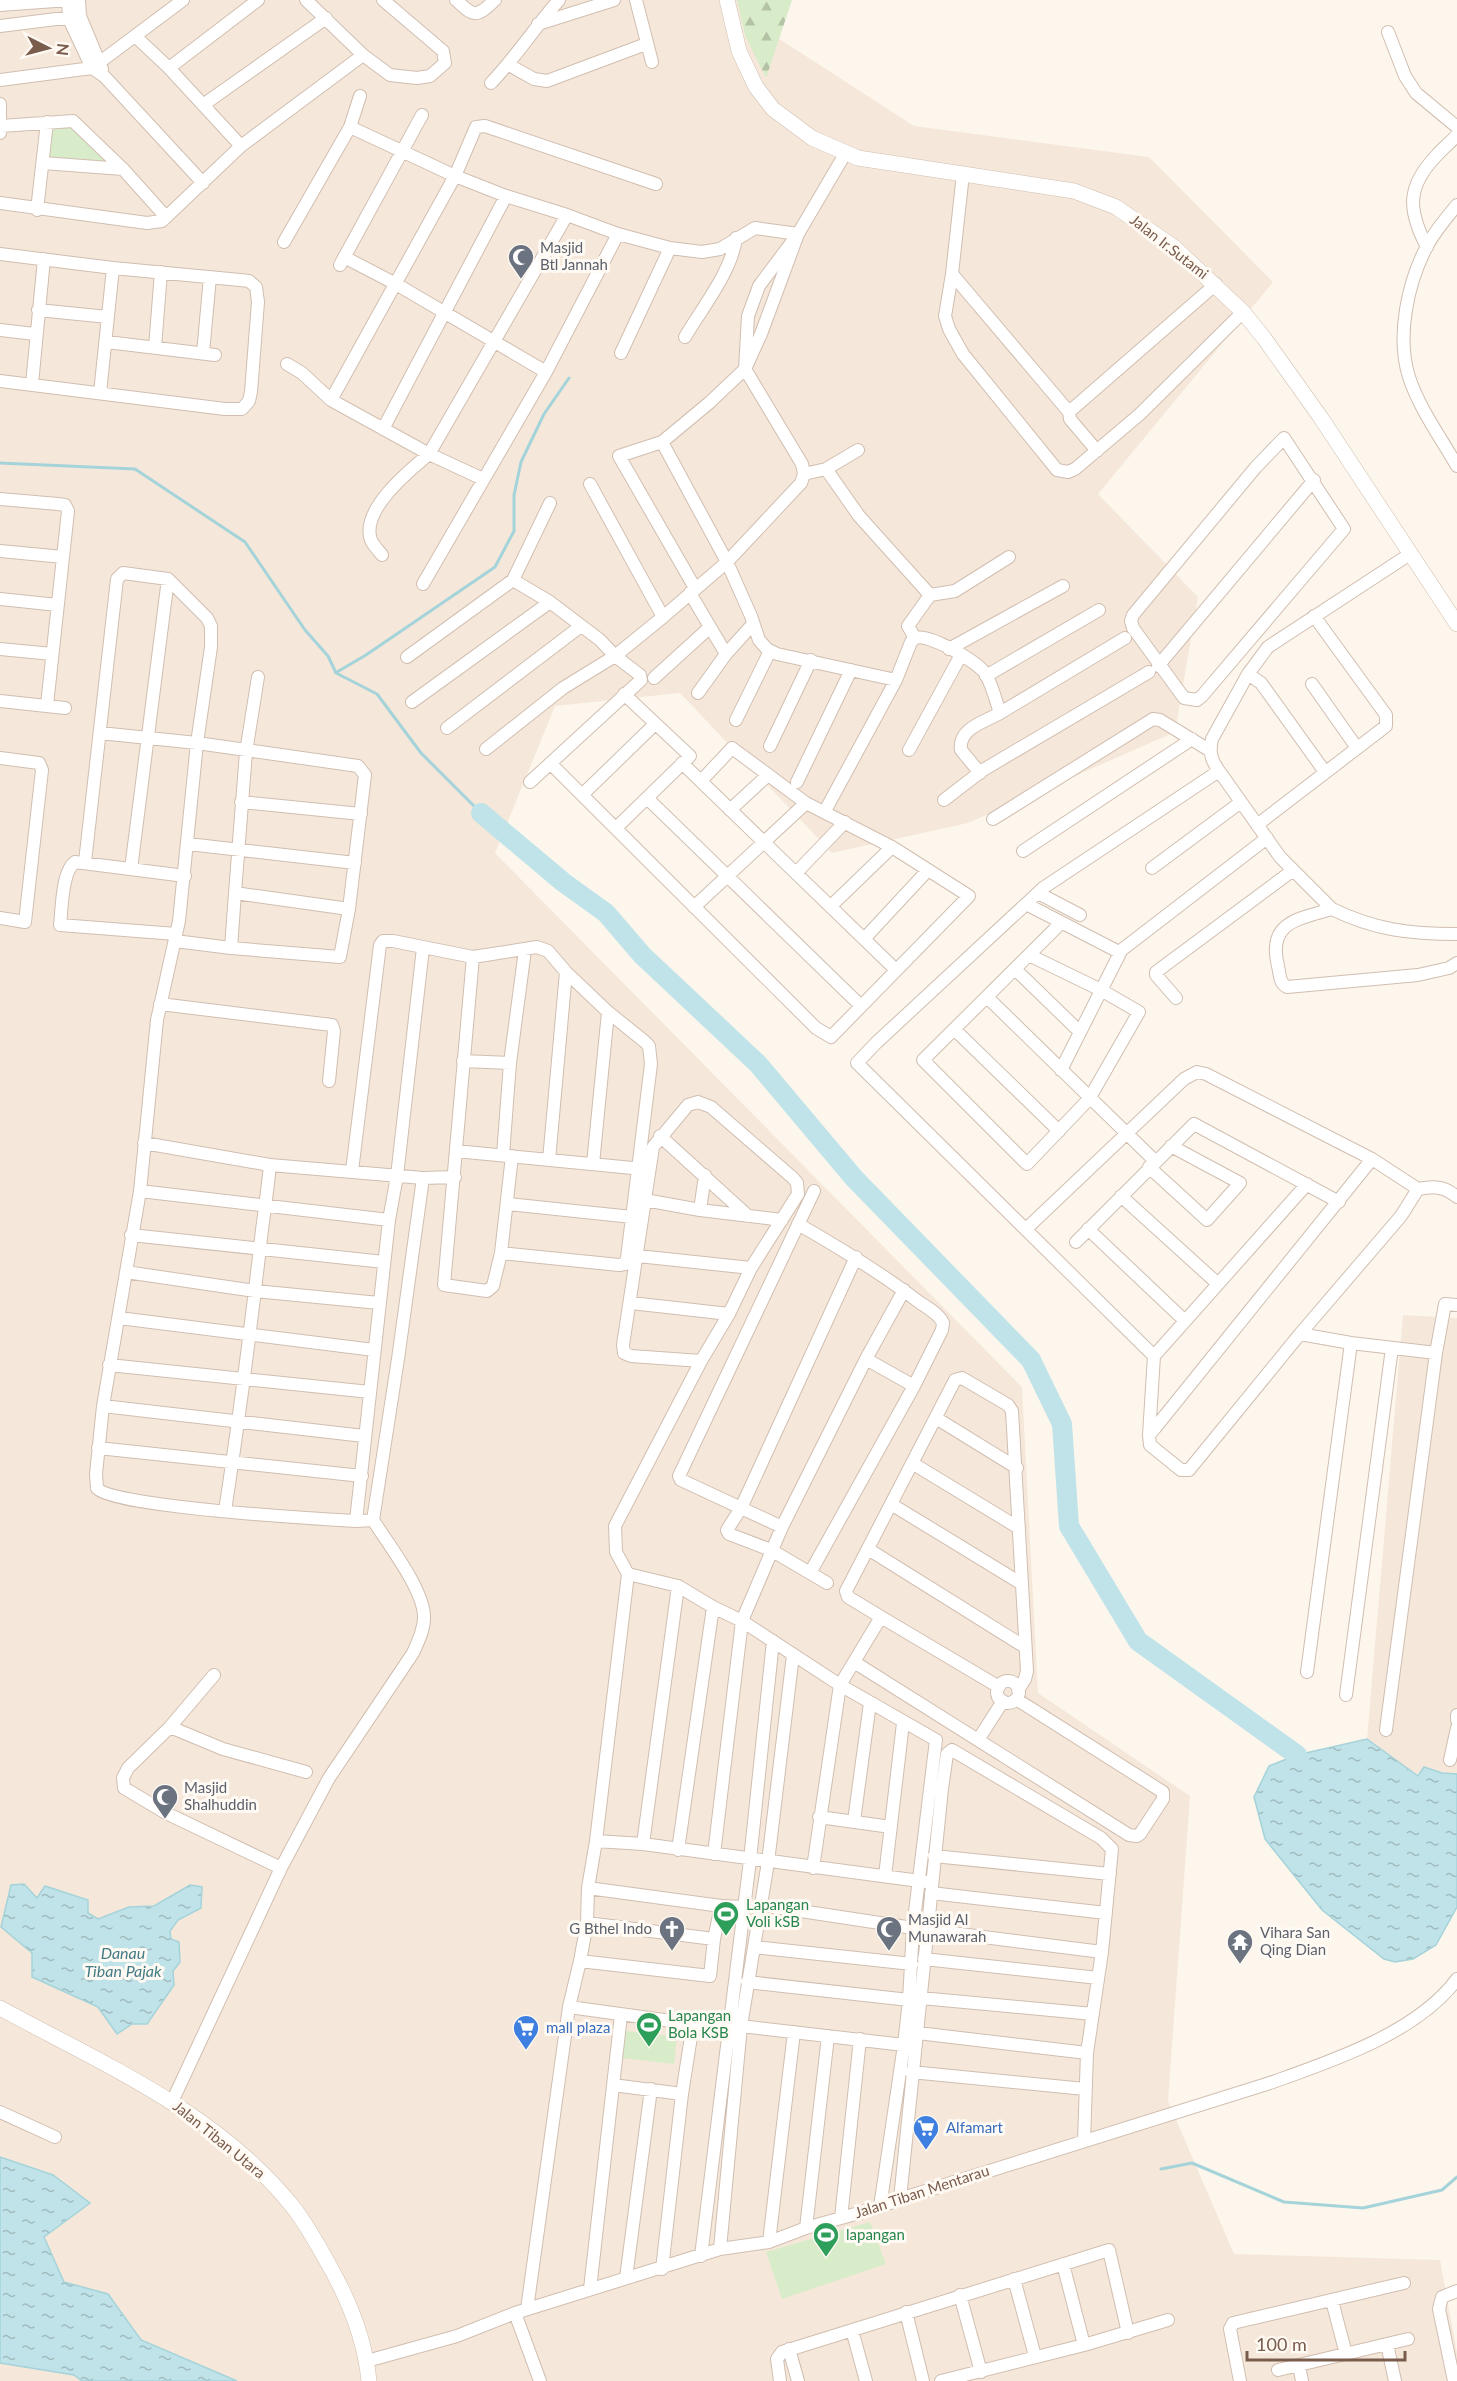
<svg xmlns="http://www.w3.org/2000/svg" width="1457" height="2381" viewBox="0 0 1457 2381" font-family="Lato,sans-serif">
	<defs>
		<pattern id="forest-firs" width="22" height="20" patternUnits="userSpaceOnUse" patternTransform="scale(1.5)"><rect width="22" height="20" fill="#d8ecc9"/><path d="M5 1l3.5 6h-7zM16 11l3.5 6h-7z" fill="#b4c2a5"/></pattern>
		<pattern id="water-ripples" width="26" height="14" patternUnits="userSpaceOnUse" patternTransform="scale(1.5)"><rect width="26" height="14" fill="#bfe3e8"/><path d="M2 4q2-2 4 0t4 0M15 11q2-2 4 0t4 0" fill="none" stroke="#a0bbbe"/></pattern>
	</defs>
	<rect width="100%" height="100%" fill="#fdf6ec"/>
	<path fill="#f5e8da" d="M0 0H767L778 38 914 126 1149 157 1273 282 1098 494 1198 597 1175 732 968 823 832 853 680 693 555 706 495 853 1022 1387 1038 1693 1190 1796 1168 2101 1234 2254 1440 2260 1457 2353V2381H0Z
		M1403 1315 1457 1318V1815L1367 1739Z"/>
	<path fill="#d8ecc9" d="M74 125 118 167 47 170 49 130Z
		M625 2031 677 2037 674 2064 622 2058Z
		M870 2222 886 2264 782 2299 766 2252Z"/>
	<path fill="url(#forest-firs)" d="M737 0H792L766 78 745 35Z"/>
	<path fill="url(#water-ripples)" stroke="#a5d3da" stroke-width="1.5" d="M1367 1739 1418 1776 1424 1767 1442 1773 1457 1774V1907L1436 1945 1413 1959 1395 1962 1384 1959 1322 1910 1265 1839 1254 1797 1269 1766 1297 1755Z
		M24 1884 37 1898 45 1886 88 1900V1913L98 1919 129 1907 154 1906 190 1885 202 1887 201 1908 178 1920 170 1931 171 1939 179 1942 180 1962 173 1971 174 1985 147 2024H132L117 2034 98 2007 32 1977V1953L1 1927 11 1885Z
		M0 2157 53 2175 90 2203 44 2237 64 2282 108 2294 141 2340 237 2381H82L74 2375 0 2363Z"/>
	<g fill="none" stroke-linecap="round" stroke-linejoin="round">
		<path stroke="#a5d3da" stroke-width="3" d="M0 463 135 469 245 542 305 630 328 656 336 673 377 694 421 753 481 813
			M337 672 366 655 495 567 514 531V495L521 462 544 414 569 378
			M1161 2169 1192 2163 1284 2202 1363 2208 1442 2190 1457 2177"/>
		<path stroke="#bfe3e8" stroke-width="20" d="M481 813 563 882 606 913 642 955 758 1064 854 1178 1031 1360 1062 1424 1069 1526 1138 1641 1297 1755"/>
		<g stroke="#d1beb0" stroke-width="14">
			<path id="minor" d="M68 0 69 19 92 68 104 76 203 183
				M79 0 80 16 102 69
				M306 0 363 55 390 75 417 78 430 76 445 63 443 51 383 0
				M456 0C474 17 476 18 495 0
				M636 0 652 62
				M0 5 69 0
				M538 24 614 0
				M0 26 80 16
				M1388 32 1405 76 1416 93 1457 127
				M135 36 169 68 241 146
				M509 65 534 79 547 81 646 44
				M169 68 258 0
				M0 80 92 68 183 0
				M491 83C516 57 535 27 559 0
				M0 104V133
				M203 105 326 18
				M1 126 73 121 123 169 166 217
				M350 127 455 176 506 196 567 215 618 234 670 248 702 252 720 249 755 228 798 234
				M43 163 123 169
				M963 174 952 274 945 316 949 329 963 354 1057 470 1068 472 1075 469 1140 414 1243 312
				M0 203 147 223 162 221 241 146 363 55
				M1457 205C1446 218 1435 231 1427 246 1408 282 1396 336 1409 377 1419 408 1441 438 1457 466
				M37 210 47 122
				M798 234 761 334 745 369 709 403 662 442 727 562 751 616 759 640 767 649 777 654 896 680 911 642 915 638C929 633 976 661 985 673 992 684 996 701 1000 713L1125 638
				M284 242 350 127 360 96
				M1427 247C1407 209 1407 186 1437 155 1443 148 1451 142 1457 135
				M0 254 113 268 240 280 249 281 256 287 258 302 251 392 249 401 242 409H225L0 381
				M344 257 396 284 546 372
				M340 265 422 115
				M952 274 1069 412 1070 419 1097 451
				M38 310 108 317
				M0 330 35 334
				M685 337C702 308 732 271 736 238
				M107 342 215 355
				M155 347 161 272
				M203 353 210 277
				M621 353 670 248
				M287 364 302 373 331 400 429 454 483 479
				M32 384 44 259
				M100 393 113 268
				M331 400 455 176 476 127 485 126 656 184
				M1069 412 1216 284
				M383 429 506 196
				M1284 438 1344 529 1202 696 1197 700 1184 698 1133 628 1131 621 1133 615 1256 467Z
				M662 442 619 456 695 588
				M826 469 859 516 930 595
				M804 474 826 469 858 450
				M590 484 663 617
				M0 499 58 504 65 505 68 511 47 705
				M0 551 63 557
				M382 555C379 551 373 545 371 540 360 510 410 470 429 454L567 215
				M513 580 550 602 600 640 615 656 640 675 641 680 530 782
				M423 584 546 372 618 234
				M690 593 726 654
				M0 599 58 605
				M915 638 908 626 930 595 955 591 1009 557
				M0 649 52 654
				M949 649 1063 586
				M407 657 513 580 550 503
				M1158 666 1314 480
				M1248 674 1261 683 1325 772
				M986 676 1099 610
				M654 678 709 628
				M1312 684 1357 748
				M698 693 726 654 753 624
				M0 701 65 708
				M412 702 550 602
				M736 720 770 651
				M447 728 581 626
				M100 733 197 743 358 766 365 775 349 909 340 957 231 948 175 941
				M770 746 811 660
				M486 749 563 688 615 656 663 617 727 562 801 483 804 474 802 464 745 369 748 316 759 286 798 234 845 154
				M909 750 961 655
				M0 758 39 763 42 770 25 922 0 918
				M682 763 896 970
				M551 764 816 1028 831 1037 969 896 892 847 806 803 694 907
				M980 773 961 750C958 728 985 722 1000 713
				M701 781 732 748 806 803
				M797 782 851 670
				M582 795 655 724
				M647 798 861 1006
				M944 800 983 770 1149 672
				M241 802 361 814
				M730 810 768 775
				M825 811 896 680
				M993 819 1153 719 1160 720 1209 750
				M1257 825 1386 726V715L1314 616
				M616 828 690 756 624 694
				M188 844 355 863
				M1023 851 1192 739
				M85 862 117 579 123 573 168 579 207 618 211 626V647L197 743 179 921 157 1020 140 1191 103 1406 96 1474 97 1488C111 1507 320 1519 356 1521L373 1520C388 1544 425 1591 424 1618 424 1630 418 1642 413 1653L329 1778 281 1868 172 2102
				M1152 868 1241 802
				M131 869 168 579
				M796 873 845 822
				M235 893 246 752 258 677
				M1038 893 1080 915
				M1026 904 1043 888 1219 771
				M831 906 892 847
				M1332 909 1280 857 1219 771C1211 760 1209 752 1212 739L1248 674 1268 647 1410 554
				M176 934 60 925C62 908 62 871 75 862L185 876
				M1457 934C1410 934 1375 930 1332 909 1298 919 1267 922 1278 966 1280 974 1279 983 1287 987L1418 975 1449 968 1457 963
				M864 939 928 870
				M231 948 235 893 349 909
				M1029 955 1101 990 1139 1012 1089 1099 1027 1164 923 1060 1061 923
				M473 957 444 1285 487 1291 493 1286 501 1253 512 1156
				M1015 969 1080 1032
				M987 997 1155 1161
				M1176 998 1156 975V972L1292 871
				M160 1004 332 1025 334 1031 329 1081
				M954 1029 1059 1131
				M463 1061 510 1063
				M1061 1070 1121 951
				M660 1136 748 1216
				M144 1143 270 1165 423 1178 455 1177
				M456 1151 643 1169
				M503 1155 510 1063 525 950
				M549 1160 566 972
				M593 1164 608 1012
				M1149 1167 1207 1220 1240 1183 1171 1146
				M352 1171 380 945 383 941H393L473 957 537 947 548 951 566 972 608 1012 644 1041 649 1046 651 1064 627 1258 625 1264 619 1265 501 1253
				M1418 1189 1401 1216 1300 1334 1189 1470H1181L1150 1445 1149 1435 1155 1428 1372 1159 1418 1189C1434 1186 1444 1186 1457 1197
				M140 1191 389 1220
				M1121 1196 1217 1283
				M645 1200 700 1210 782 1220
				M508 1204 632 1217
				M700 1210 705 1175
				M798 1224C840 1248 881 1273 919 1302 928 1308 939 1314 943 1323L942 1330 914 1386 810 1573
				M1026 1229 1184 1079 1197 1072 1206 1074 1372 1159
				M1088 1229 1184 1320
				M131 1235 384 1262
				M1076 1242 1194 1124 1339 1202
				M638 1256 751 1268
				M126 1272 255 1291 379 1303
				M631 1303 729 1314
				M119 1318 374 1350
				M1300 1334 1351 1343 1436 1353
				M1154 1356 857 1063 876 1043 1026 904 1119 952 1267 838
				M866 1359 914 1386
				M109 1365 370 1392
				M103 1406 364 1436
				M936 1418 1017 1468
				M1149 1435 1154 1356 1307 1184
				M98 1448 362 1476
				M912 1463 1019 1528
				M891 1504 1022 1584
				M225 1511C238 1426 249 1342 259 1256 262 1226 267 1196 270 1165
				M373 1520 398 1359 423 1178
				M356 1521 389 1220 397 1176 423 948
				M782 1527 681 1480 679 1476 814 1191
				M868 1549 1025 1647
				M628 1574 678 1586 713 1607 742 1621 840 1685 936 1740 913 1928 909 2000 904 2045 880 2207
				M827 1583 771 1550 729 1534 727 1530 741 1508 856 1257
				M881 1617 848 1597 846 1591 955 1380 962 1378 1008 1405 1012 1411 1027 1671 1025 1679 1018 1690
				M854 1662 1129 1835 1137 1836 1140 1834 1163 1799V1792L1016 1699
				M1307 1672 1351 1343
				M214 1675 170 1727 128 1768 123 1778 124 1788 166 1813 281 1868
				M997 1692a11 11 0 1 1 22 0a11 11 0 1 1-22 0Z
				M1346 1695 1392 1348
				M1457 1715V1720
				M170 1727 223 1749 306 1772
				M1386 1730 1436 1353 1445 1304 1457 1305
				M978 1740 1003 1701
				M1450 1760 1457 1728
				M819 1817 891 1827
				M854 1821 870 1703
				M596 1841 643 1844 927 1882
				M643 1844 678 1586
				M678 1850 713 1607
				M714 1854 742 1621 782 1527 866 1359 904 1290
				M934 1856 1110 1874
				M813 1868 840 1685 881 1617 999 1687
				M885 1876 903 1723
				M588 1888 721 1906 744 1907
				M931 1893 1106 1913
				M761 1905 913 1928 1102 1952
				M587 1923 714 1939
				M754 1947 912 1964
				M924 1959 1098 1978
				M580 1961 710 1976 714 1939 721 1906
				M747 1982 909 2000
				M921 1998 1093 2014
				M569 2007 693 2024 730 2025
				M741 2026 904 2045
				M918 2033 1087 2053
				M911 2072 1085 2089
				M613 2085 682 2094
				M0 2112 55 2137
				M900 2199 942 1789 947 1754 952 1750 1101 1838 1112 1849 1102 1952 1087 2053 1084 2141
				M841 2218 860 2039
				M806 2228 828 2036
				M769 2242 794 2032
				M720 2249 741 2026 768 1862 793 1655
				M701 2256 750 1860 773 1641
				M1063 2264 1084 2345
				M662 2269 682 2094 693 2024
				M626 2278 651 2089
				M1014 2279 1035 2356
				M590 2289 621 2015
				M960 2295 981 2372
				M1332 2301 1346 2354
				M527 2309 569 2007 580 1961 587 1923 588 1888 596 1841 628 1574 616 1552 615 1526 701 1361 729 1314 751 1268 798 1194 797 1183 793 1178 711 1107 698 1102 688 1105 653 1147 623 1345 624 1353 631 1356 701 1361
				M906 2312 923 2381
				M515 2313 540 2381
				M852 2330 866 2381
				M1387 2344 1395 2381
				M789 2349 798 2381
				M367 2361 457 2336 515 2313 720 2249 769 2242 806 2228 880 2207 900 2199 1270 2083C1332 2061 1417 2033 1457 1979
				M1299 2365 1302 2381
				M1278 2370 1408 2339
				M780 2381 777 2359 782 2352 1109 2250 1128 2333
				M941 2381 1084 2345 1168 2320
				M1240 2381 1230 2329 1233 2323 1404 2283
				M1454 2381 1439 2309 1442 2297 1457 2291"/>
		</g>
		<g stroke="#d1beb0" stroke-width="16">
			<path id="tertiary" d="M727 0 739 51 756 87 773 109 812 138 858 158 1074 191 1116 207 1175 248 1243 312 1264 338 1321 418 1457 624
				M0 2008C103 2064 218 2113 293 2207 307 2225 318 2245 329 2265 350 2302 365 2339 369 2381"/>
		</g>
		<use href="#minor" stroke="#fff" stroke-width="12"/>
		<use href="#tertiary" stroke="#fff" stroke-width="15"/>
	</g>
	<defs>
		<g id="mosque-pin" transform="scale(1.35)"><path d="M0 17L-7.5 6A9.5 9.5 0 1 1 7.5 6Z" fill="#6b7280" stroke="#fffaf3"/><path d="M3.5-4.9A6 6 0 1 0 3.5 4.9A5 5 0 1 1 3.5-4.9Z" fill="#fff"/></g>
		<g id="stadium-pin" transform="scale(1.35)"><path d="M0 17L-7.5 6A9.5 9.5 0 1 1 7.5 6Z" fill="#2e9e5b" stroke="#fffaf3"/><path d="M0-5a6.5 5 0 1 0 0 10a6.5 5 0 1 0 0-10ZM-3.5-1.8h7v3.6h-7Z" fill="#fff"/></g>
		<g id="church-pin" transform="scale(1.35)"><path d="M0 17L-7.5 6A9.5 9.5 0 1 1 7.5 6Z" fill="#6b7280" stroke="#fffaf3"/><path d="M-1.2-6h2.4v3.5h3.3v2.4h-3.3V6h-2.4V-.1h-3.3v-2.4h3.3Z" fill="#fff"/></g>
		<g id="temple-pin" transform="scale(1.35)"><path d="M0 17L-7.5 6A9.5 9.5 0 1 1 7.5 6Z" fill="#6b7280" stroke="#fffaf3"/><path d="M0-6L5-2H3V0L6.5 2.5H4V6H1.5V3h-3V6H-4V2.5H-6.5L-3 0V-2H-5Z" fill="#fff"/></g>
		<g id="supermarket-pin" transform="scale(1.35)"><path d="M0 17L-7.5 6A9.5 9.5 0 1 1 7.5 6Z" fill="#3f7fe0" stroke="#fffaf3"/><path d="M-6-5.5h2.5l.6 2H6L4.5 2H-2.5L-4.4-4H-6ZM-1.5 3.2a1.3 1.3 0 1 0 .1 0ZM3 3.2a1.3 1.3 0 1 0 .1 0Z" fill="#fff"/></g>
	</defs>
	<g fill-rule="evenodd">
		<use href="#mosque-pin" x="521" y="257"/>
		<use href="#mosque-pin" x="165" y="1797"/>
		<use href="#stadium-pin" x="726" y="1914"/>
		<use href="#church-pin" x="672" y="1929"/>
		<use href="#mosque-pin" x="889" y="1929"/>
		<use href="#temple-pin" x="1240" y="1942"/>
		<use href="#stadium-pin" x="649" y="2025"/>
		<use href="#supermarket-pin" x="526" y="2028"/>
		<use href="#supermarket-pin" x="926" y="2128"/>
		<use href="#stadium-pin" x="826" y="2235"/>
	</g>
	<g text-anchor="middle" stroke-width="6" stroke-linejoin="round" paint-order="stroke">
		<g font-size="15" fill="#7a5c4d" stroke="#fffaf3">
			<text transform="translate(1169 247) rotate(38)" y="5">Jalan Ir.Sutami</text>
			<text transform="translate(219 2140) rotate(39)" y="5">Jalan Tiban Utara</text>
			<text transform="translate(922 2192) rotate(-18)" y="5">Jalan Tiban Mentarau</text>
		</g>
		<g font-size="15" fill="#5b616d" stroke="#fffaf3" text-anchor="start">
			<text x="540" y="253">Masjid<tspan x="540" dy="17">Btl Jannah</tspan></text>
			<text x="184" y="1793">Masjid<tspan x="184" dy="17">Shalhuddin</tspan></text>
			<text x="908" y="1925">Masjid Al<tspan x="908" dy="17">Munawarah</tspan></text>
			<text x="652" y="1934" text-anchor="end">G Bthel Indo</text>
			<text x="1260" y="1938">Vihara San<tspan x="1260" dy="17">Qing Dian</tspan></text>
		</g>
		<g font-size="15" fill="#27864d" stroke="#fffaf3" text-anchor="start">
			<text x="746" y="1910">Lapangan<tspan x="746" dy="17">Voli kSB</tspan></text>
			<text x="668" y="2021">Lapangan<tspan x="668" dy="17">Bola KSB</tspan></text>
			<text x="846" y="2240">lapangan</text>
		</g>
		<g font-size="15" fill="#366cbe" stroke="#fffaf3" text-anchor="start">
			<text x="546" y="2033">mall plaza</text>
			<text x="946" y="2133">Alfamart</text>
		</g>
		<g font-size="16" font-style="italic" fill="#437c86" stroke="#fffaf3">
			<text x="123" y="1959">Danau<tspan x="123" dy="18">Tiban Pajak</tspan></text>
		</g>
	</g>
	<g transform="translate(48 48) rotate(96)" stroke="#fffaf3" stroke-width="4.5" paint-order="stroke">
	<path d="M0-4.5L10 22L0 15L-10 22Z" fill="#7a5c4d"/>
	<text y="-9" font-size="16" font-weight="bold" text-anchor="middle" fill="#7a5c4d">N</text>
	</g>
	<path d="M1247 2351v9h158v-9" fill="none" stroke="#7a5c4d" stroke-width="3"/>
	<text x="1256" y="2351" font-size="18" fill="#7a5c4d" stroke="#fffaf3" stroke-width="4.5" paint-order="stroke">100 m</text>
</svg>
